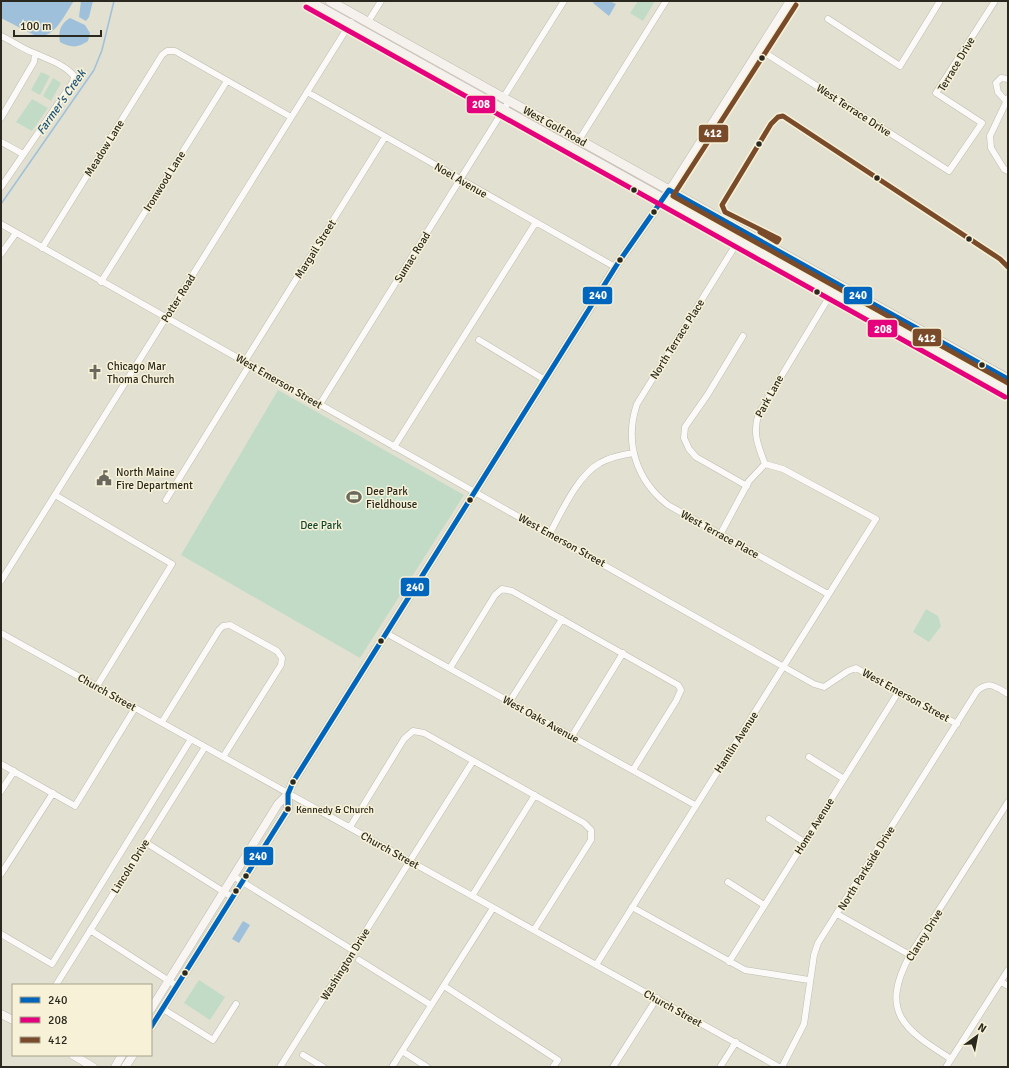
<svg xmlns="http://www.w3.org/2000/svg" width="1009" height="1068" viewBox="0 0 1009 1068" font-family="Signika,sans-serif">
	<rect width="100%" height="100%" fill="#e2e0d1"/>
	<path fill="#c2dbc6" d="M638 1H655L643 21 630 13Z
		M41 72 50 76 40 95 31 90Z
		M53 78 61 83 51 101 43 96Z
		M32 99 48 108 32 131 16 122Z
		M278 390 464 495 360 658 181 555Z
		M926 609 938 616 941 626 929 642 913 632Z
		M199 980 225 997 210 1020 184 1003Z"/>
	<path fill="#9ec0da" d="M1 1H74C64 15 55 39 36 36L1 18Z
		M81 1H93L89 17 86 21 79 17Z
		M595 1H609L616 4 609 16 593 3Z
		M70 18 85 25 90 33 88 41C78 48 71 48 60 42 58 32 60 24 70 18Z
		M243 921 250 925 239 943 232 939Z"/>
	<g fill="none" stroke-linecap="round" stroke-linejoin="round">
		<path stroke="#9ec0da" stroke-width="1.5" d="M1 204 94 70 102 50 114 1"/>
		<g stroke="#bdbcb0" stroke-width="7">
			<path id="street" d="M828 19 900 66 940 1
				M368 22 381 1
				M1 36C12 41 23 49 34 53 47 59 64 64 74 76L73 82 1 187
				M759 49 949 171 982 123 936 93 995 1
				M307 92 615 267
				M503 98 564 1
				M1008 98 990 136 991 148 1004 169 1008 171
				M1006 101 998 92 996 83 1001 78 1008 79
				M1 118 34 62 35 54
				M579 140 666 1
				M1 142 23 154
				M1 224 814 684 824 687 848 671 856 668 957 724
				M740 238 637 404C624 442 636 480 668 505L828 594
				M42 248 162 55 167 51H175L291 117
				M1 254 16 233
				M101 282 227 81
				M743 336 708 394 685 427 684 438 689 449 696 457 747 486
				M479 340 545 380
				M245 361 385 137
				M320 404 509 101
				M394 447 536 222
				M765 464C758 446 752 432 759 413L837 284
				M55 495 172 564 97 686
				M166 500 250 364
				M550 533C562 511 578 475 600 463 610 457 621 455 633 453
				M721 533 749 481 765 464
				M1 581 351 22
				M1 633 779 1067
				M386 633 695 805
				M450 668 495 595 502 589 512 591 678 685 681 690 676 701 633 770
				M510 701 562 619
				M162 722 219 630 223 626 230 625 277 651 282 658 281 665 223 757
				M572 736 623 653
				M809 757 844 779
				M1 764 75 806 135 708
				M1 791 14 771
				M769 819 804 842
				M350 827 404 739 413 731 424 733 584 823 591 830V840L534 930
				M145 842 232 897
				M1 874 53 793
				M233 876 354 951
				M728 882 764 905
				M472 896 535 795
				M632 907 745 970 809 980
				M837 914 910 955
				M90 930 177 986
				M1 934 52 964 191 739
				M359 960 431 1005
				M729 962 899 691
				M596 965 876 519 783 469 765 464
				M1001 982 1008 986
				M56 985 205 747
				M444 986 558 1060 553 1067
				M163 1009 213 1040 236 1004
				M402 1051 427 1067
				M303 1055 323 1067
				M951 1059C904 1029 879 1013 910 955L1008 802
				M280 1067 473 761
				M392 1067 493 908
				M613 1067 657 998
				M720 1067 736 1042
				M782 1067 804 1024 814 955 818 943 977 691C989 680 996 687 1008 694
				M946 1067 1008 970"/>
		</g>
		<g stroke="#bdbcb0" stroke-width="9">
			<path id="secondary" d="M151 1009 278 804 288 794
				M1 1014 13 1020
				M151 1027 288 809V794L293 782 618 263 675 182 790 1
				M73 1055 93 1067
				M115 1067 122 1055
				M125 1067 133 1055"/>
		</g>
		<g stroke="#beb6ac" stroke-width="10">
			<path id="primary" d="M309 1 1008 391
				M330 1 1008 379"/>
		</g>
		<use href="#street" stroke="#fbfaf8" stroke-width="6"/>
		<use href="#secondary" stroke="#f8f5f2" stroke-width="8"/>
		<use href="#primary" stroke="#f5f1ed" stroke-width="9"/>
		<g stroke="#f7f2d7" stroke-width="8">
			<path id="bus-1" d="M151 1027 288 809V794L293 782 618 263 669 190 1008 379"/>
		</g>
		<g stroke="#f7f2d7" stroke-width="8">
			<path id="bus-2" d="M306 7 1005 397"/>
		</g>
		<g stroke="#f7f2d7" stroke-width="8">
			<path id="bus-3" d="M796 5 673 196 1008 383
				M760 232 777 242 779 239 725 212 722 205 771 124 778 117 783 116 1000 259 1008 267"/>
		</g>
		<use href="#bus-1" stroke="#0065bd" stroke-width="5"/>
		<use href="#bus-2" stroke="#e5007d" stroke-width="5"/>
		<use href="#bus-3" stroke="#7a4b2a" stroke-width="5"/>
	</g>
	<defs>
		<g id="church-bare" transform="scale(1.2)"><path d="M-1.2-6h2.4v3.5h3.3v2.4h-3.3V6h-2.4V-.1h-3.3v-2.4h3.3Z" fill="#6b695d" stroke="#f7f2d7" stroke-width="2.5" paint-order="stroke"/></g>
		<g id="civic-bare" transform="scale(1.2)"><path d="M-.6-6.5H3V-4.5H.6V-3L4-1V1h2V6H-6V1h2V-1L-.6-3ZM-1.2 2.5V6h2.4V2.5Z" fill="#6b695d" stroke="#f7f2d7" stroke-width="2.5" paint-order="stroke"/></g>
		<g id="stadium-bare" transform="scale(1.2)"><path d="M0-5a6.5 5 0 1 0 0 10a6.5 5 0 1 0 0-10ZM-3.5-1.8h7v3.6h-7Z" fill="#6b695d" stroke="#f7f2d7" stroke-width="2.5" paint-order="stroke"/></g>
	</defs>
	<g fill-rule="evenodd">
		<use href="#church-bare" x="95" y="372"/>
		<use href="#civic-bare" x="104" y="478"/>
		<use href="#stadium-bare" x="354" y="497"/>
	</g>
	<g fill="#2b291f" stroke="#f7f2d7" stroke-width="1.5">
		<circle cx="762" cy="58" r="3.5"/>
		<circle cx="759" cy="144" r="3.5"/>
		<circle cx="877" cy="178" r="3.5"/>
		<circle cx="634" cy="190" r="3.5"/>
		<circle cx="654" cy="212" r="3.5"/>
		<circle cx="969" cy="239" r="3.5"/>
		<circle cx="620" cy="260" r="3.5"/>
		<circle cx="817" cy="292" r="3.5"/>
		<circle cx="982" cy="365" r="3.5"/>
		<circle cx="470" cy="500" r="3.5"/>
		<circle cx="381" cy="641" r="3.5"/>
		<circle cx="293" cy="782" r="3.5"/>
		<circle cx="288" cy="809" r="3.5"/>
		<circle cx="246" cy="876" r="3.5"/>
		<circle cx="236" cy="891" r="3.5"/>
		<circle cx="185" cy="973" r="3.5"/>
	</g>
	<g text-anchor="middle" stroke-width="3" stroke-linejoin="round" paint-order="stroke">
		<g font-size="10" fill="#2b291f" stroke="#f7f2d7" text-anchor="start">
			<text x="296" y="813">Kennedy &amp; Church</text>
		</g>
		<g font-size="11" fill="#2b291f" stroke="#f7f2d7">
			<text transform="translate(956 64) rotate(-59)" y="4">Terrace Drive</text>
			<text transform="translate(854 110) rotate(33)" y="4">West Terrace Drive</text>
			<text transform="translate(555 126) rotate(29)" y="4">West Golf Road</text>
			<text transform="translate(104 148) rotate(-58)" y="4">Meadow Lane</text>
			<text transform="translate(461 180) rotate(30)" y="4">Noel Avenue</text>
			<text transform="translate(164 181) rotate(-58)" y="4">Ironwood Lane</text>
			<text transform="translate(315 249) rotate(-58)" y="4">Margail Street</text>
			<text transform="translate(412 257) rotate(-58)" y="4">Sumac Road</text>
			<text transform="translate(178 298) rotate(-58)" y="4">Potter Road</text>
			<text transform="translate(677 339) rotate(-58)" y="4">North Terrace Place</text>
			<text transform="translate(279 381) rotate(30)" y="4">West Emerson Street</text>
			<text transform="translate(769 396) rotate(-61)" y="4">Park Lane</text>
			<text transform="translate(720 534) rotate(29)" y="4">West Terrace Place</text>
			<text transform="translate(562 540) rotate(29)" y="4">West Emerson Street</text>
			<text transform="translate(107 692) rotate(29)" y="4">Church Street</text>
			<text transform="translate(906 695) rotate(29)" y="4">West Emerson Street</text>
			<text transform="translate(541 719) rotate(29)" y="4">West Oaks Avenue</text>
			<text transform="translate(736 742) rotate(-57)" y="4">Hamlin Avenue</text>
			<text transform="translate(814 826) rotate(-58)" y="4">Home Avenue</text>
			<text transform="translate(390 850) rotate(29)" y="4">Church Street</text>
			<text transform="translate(130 866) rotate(-58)" y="4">Lincoln Drive</text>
			<text transform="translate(866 868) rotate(-58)" y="4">North Parkside Drive</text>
			<text transform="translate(924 935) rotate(-58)" y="4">Clancy Drive</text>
			<text transform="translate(345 964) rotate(-58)" y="4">Washington Drive</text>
			<text transform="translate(673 1008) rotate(29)" y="4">Church Street</text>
		</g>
		<g font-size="11" fill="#2b291f" stroke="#f7f2d7" text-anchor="start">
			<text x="107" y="370">Chicago Mar<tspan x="107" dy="13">Thoma Church</tspan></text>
			<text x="116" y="476">North Maine<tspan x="116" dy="13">Fire Department</tspan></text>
			<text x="366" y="495">Dee Park<tspan x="366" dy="13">Fieldhouse</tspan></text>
		</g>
		<g font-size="11" fill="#144630" stroke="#f7f2d7">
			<text x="321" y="529">Dee Park</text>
		</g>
		<g font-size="12" font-style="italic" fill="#1d537d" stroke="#f7f2d7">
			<text transform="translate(61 102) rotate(-55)" y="4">Farmer's Creek</text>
		</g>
	</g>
	<g stroke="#f7f2d7" stroke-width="1.5">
		<rect x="466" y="95" width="30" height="19" rx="4" fill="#e5007d"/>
		<rect x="698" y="124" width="31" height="19" rx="4" fill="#7a4b2a"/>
		<rect x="843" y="286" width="30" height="19" rx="4" fill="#0065bd"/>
		<rect x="582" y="286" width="31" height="19" rx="4" fill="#0065bd"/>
		<rect x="867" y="319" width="31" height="19" rx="4" fill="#e5007d"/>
		<rect x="912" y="328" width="30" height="19" rx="4" fill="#7a4b2a"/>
		<rect x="400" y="577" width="30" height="20" rx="4" fill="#0065bd"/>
		<rect x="243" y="846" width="31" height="20" rx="4" fill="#0065bd"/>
	</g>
	<g font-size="11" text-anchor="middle" font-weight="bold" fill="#fff">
		<text x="481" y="108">208</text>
		<text x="713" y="137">412</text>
		<text x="858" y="299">240</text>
		<text x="598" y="299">240</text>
		<text x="883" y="333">208</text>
		<text x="927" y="342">412</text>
		<text x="415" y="591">240</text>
		<text x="258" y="860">240</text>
	</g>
	<rect width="1009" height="1068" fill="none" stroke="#2b291f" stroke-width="4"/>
	<rect x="12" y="984" width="140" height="72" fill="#f7f2d7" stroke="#a5a28d"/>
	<rect x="20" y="997" width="20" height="6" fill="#0065bd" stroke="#a5a28d"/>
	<text x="48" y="1004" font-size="12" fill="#2b291f">240</text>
	<rect x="20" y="1017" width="20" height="6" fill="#e5007d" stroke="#a5a28d"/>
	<text x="48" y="1024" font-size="12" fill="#2b291f">208</text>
	<rect x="20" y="1037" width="20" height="6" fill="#7a4b2a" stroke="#a5a28d"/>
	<text x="48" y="1044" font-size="12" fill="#2b291f">412</text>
	<g transform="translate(977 1036) rotate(32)" stroke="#f7f2d7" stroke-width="3" paint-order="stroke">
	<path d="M0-3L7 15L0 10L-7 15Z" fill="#2b291f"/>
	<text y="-6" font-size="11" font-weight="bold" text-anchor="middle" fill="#2b291f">N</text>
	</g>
	<path d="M14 30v6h87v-6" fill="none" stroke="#2b291f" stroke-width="2"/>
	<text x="20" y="30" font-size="12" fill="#2b291f" stroke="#f7f2d7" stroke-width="3" paint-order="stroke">100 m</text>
</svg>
